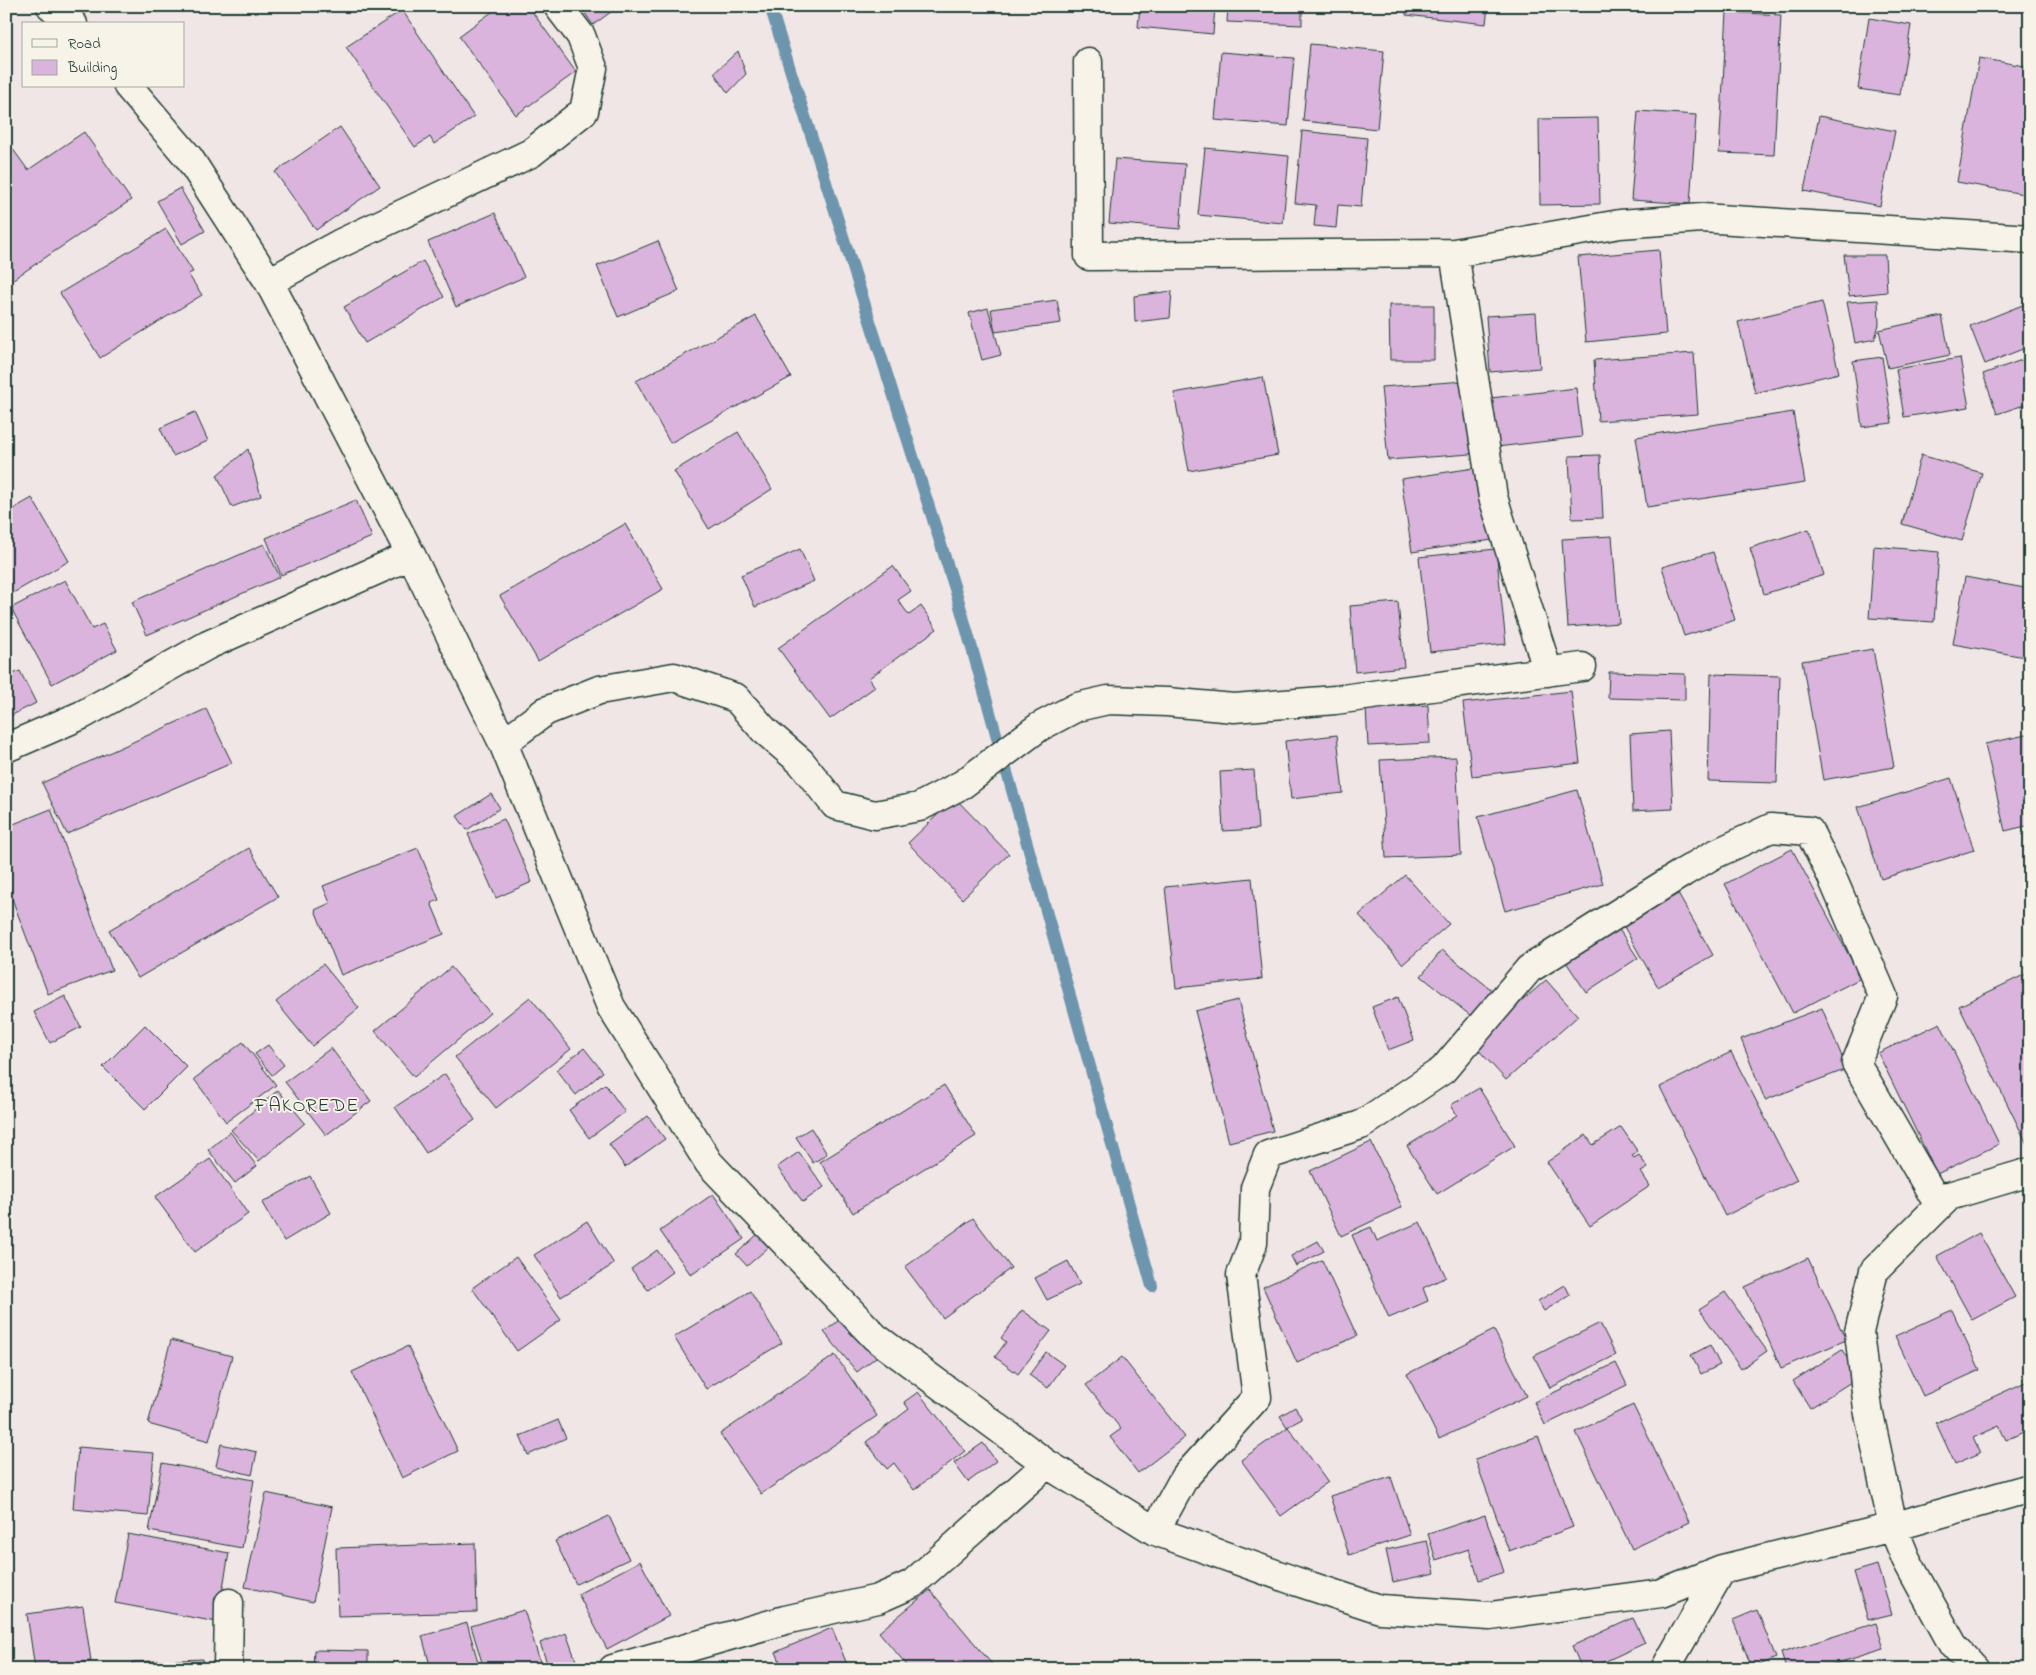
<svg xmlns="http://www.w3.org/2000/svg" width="2036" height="1675" viewBox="0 0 2036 1675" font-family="'Indie Flower',sans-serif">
	<rect width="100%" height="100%" fill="#f1e6e6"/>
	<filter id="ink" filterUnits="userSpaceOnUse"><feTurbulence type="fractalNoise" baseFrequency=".02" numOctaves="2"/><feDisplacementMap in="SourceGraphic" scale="10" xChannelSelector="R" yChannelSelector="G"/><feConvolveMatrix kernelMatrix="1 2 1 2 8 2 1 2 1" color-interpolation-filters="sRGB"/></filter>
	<g filter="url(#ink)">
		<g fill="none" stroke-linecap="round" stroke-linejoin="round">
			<path stroke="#6d95ad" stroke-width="12" d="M770 6 956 592 1152 1286"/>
		</g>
		<path fill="#dab4dd" stroke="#1f3d34" d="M500 6H528L576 72 516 115 459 36Z
			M580 6H619L593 25Z
			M1140 6H1215L1213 34 1138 27Z
			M1228 6H1302V25L1227 22Z
			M1407 6H1488L1486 24 1406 15Z
			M402 10 474 117 434 144 430 137 415 147 346 47Z
			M1727 12 1781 15 1774 155 1719 153Z
			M1869 18 1911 25 1900 95 1858 89Z
			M1310 44 1384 51 1377 129 1303 121Z
			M738 51 746 74 728 93 714 73Z
			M1221 52 1294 58 1288 126 1215 120Z
			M1979 58 2030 67 2029 195 1957 182Z
			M1638 111 1696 115 1690 204 1631 200Z
			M1819 116 1895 131 1880 206 1804 191Z
			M1598 118 1600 204 1540 205 1539 119Z
			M340 127 380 186 316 230 275 172Z
			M1302 131 1367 138 1361 207 1338 205 1336 228 1314 226 1316 205 1295 203Z
			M84 132 131 200 6 284V151L12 148 28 170Z
			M1205 148 1289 156 1283 223 1198 215Z
			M1115 159 1185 164 1180 229 1109 223Z
			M180 188 205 231 182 244 157 201Z
			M495 213 524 277 456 307 428 242Z
			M166 229 193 272 188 274 202 295 100 358 60 293Z
			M658 241 679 291 618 317 597 266Z
			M1659 250 1666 334 1586 342 1578 257Z
			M1844 255H1885L1887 292 1849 296Z
			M423 261 444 297 365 343 344 307Z
			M1172 291 1170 318 1135 322 1134 296Z
			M1057 300 1061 323 995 332 991 309Z
			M1878 300 1879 324 1875 339 1855 343 1847 302Z
			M1822 302 1839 373 1755 393 1738 322Z
			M2025 304 2030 316V346L1985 364 1970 326Z
			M1389 305H1434V360H1390Z
			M988 308 1001 355 982 360 969 313Z
			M1536 313 1540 368 1490 372 1486 316Z
			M756 316 791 377 670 443 636 381Z
			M1942 316 1950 355 1888 368 1879 330Z
			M1694 353 1698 414 1598 421 1594 360Z
			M1882 357 1892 423 1862 427 1853 361Z
			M2030 357V403L1997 414 1983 374Z
			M1960 358 1969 407 1904 417 1896 369Z
			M1263 377 1278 455 1189 471 1174 393Z
			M1465 381 1471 454 1388 460 1381 387Z
			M1576 388 1582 437 1497 447 1491 398Z
			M195 412 208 441 173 456 160 428Z
			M1793 412 1805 483 1647 507 1636 437Z
			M738 432 772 489 709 529 674 471Z
			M248 449 261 496 232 507 217 475Z
			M1600 455 1603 518 1572 519 1569 456Z
			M1921 455 1982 473 1962 541 1902 524Z
			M1481 467 1492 540 1412 552 1401 479Z
			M32 498 69 561 6 597V513Z
			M356 500 372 537 281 575 266 538Z
			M625 524 663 589 538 661 500 596Z
			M1809 529 1824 575 1764 594 1750 548Z
			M1612 536 1619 623 1568 627 1562 539Z
			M264 544 280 577 147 635 132 602Z
			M1874 546 1939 552 1934 622 1869 618Z
			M800 549 814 581 755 607 741 575Z
			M1496 549 1506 644 1430 652 1419 557Z
			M1713 552 1735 620 1684 636 1662 567Z
			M893 566 911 591 898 600 909 615 921 606 937 629 869 678 875 687 830 719 778 648Z
			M1965 577 2030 589V658L1953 644Z
			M65 580 92 629 103 624 117 650 52 684 11 608Z
			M1398 602 1404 667 1355 672 1350 606Z
			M1873 649 1894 767 1823 780 1802 661Z
			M20 671 36 703 6 718V677Z
			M1609 672 1685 674V700L1608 698Z
			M1711 674 1780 676 1777 783 1708 781Z
			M1571 691 1580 763 1472 776 1463 703Z
			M1428 705 1430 743 1368 746 1366 708Z
			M206 709 232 763 67 834 42 783Z
			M1669 731 1673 809 1633 811 1630 734Z
			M2030 734V825L2005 831 1985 744Z
			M1337 735 1343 793 1291 799 1285 741Z
			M1456 757 1461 855 1386 858 1380 760Z
			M1254 770 1258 829 1223 831 1220 772Z
			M1951 778 1974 850 1881 879 1858 807Z
			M1577 790 1603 884 1505 911 1478 817Z
			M491 794 500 808 467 830 457 816Z
			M955 798 1009 854 962 899 908 843Z
			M51 809 112 970 48 994 6 883V827Z
			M504 819 532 882 496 898 468 834Z
			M249 848 278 897 138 978 109 930Z
			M418 848 439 900 431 903 444 934 341 975 315 910 330 903 323 886Z
			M1792 849 1861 978 1793 1013 1725 884Z
			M1405 875 1449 924 1403 964 1359 915Z
			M1252 878 1262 979 1176 988 1165 887Z
			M1678 894 1713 955 1658 987 1623 925Z
			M1616 925 1638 958 1586 992 1564 959Z
			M1442 950 1492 990 1471 1016 1421 976Z
			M323 964 359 1008 312 1046 276 1002Z
			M451 967 490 1013 414 1077 375 1031Z
			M2026 974 2030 982V1145L2028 1146 1959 1006Z
			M1546 980 1578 1016 1506 1080 1473 1044Z
			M65 996 81 1027 50 1043 34 1012Z
			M530 997 571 1049 496 1108 455 1057Z
			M1398 997 1414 1040 1388 1050 1372 1007Z
			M1238 1000 1273 1131 1229 1142 1195 1011Z
			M1822 1008 1847 1069 1765 1100 1741 1039Z
			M1940 1023 1999 1144 1937 1174 1878 1053Z
			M145 1025 187 1067 145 1109 103 1067Z
			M243 1042 276 1085 226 1122 194 1079Z
			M268 1045 284 1065 272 1075 255 1054Z
			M331 1048 371 1101 326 1135 285 1082Z
			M584 1048 603 1072 576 1095 556 1070Z
			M1731 1052 1797 1180 1725 1216 1660 1087Z
			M445 1074 475 1120 426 1153 395 1107Z
			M605 1084 625 1112 589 1138 569 1110Z
			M944 1085 976 1136 853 1213 820 1162Z
			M1479 1088 1515 1146 1437 1194 1407 1146 1457 1115 1451 1105Z
			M278 1090 305 1123 259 1161 231 1130Z
			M648 1116 665 1139 625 1167 609 1144Z
			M1621 1127 1638 1152 1632 1156 1634 1158 1639 1155 1648 1168 1641 1172 1650 1186 1590 1226 1547 1162 1586 1135 1593 1145Z
			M811 1128 827 1154 813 1163 796 1137Z
			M230 1132 257 1166 235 1183 208 1150Z
			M1371 1142 1402 1207 1341 1236 1310 1171Z
			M799 1152 824 1187 803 1202 777 1167Z
			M210 1159 248 1214 195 1252 155 1197Z
			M310 1176 331 1213 284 1241 262 1203Z
			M713 1194 744 1239 691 1275 660 1231Z
			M973 1218 1011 1268 943 1318 905 1267Z
			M587 1221 614 1264 561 1297 534 1255Z
			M1420 1222 1446 1277 1423 1288 1428 1301 1389 1318 1352 1235 1371 1227 1377 1241Z
			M759 1233 770 1246 747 1266 736 1254Z
			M1979 1233 2015 1297 1972 1320 1937 1256Z
			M1318 1241 1324 1251 1296 1266 1291 1256Z
			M657 1250 673 1272 648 1290 631 1269Z
			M516 1257 561 1320 517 1351 472 1288Z
			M1808 1258 1846 1340 1781 1368 1745 1287Z
			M1322 1260 1357 1336 1297 1363 1263 1287Z
			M1068 1261 1080 1284 1047 1300 1035 1278Z
			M1565 1285 1570 1295 1544 1311 1538 1301Z
			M2030 1285V1304L2023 1289Z
			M750 1291 782 1343 706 1389 674 1337Z
			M1725 1292 1767 1351 1741 1369 1699 1309Z
			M1022 1310 1051 1331 1018 1374 995 1357 1006 1342 1001 1338Z
			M1952 1310 1980 1370 1923 1396 1895 1336Z
			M847 1314 880 1354 857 1372 824 1332Z
			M1600 1323 1616 1355 1550 1388 1534 1356Z
			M1494 1330 1527 1396 1439 1439 1407 1374Z
			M171 1340 232 1356 209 1441 148 1424Z
			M1710 1345 1720 1365 1701 1374 1691 1355Z
			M408 1346 458 1451 402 1478 352 1372Z
			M1842 1350 1859 1377 1810 1408 1793 1381Z
			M1046 1352 1064 1365 1048 1388 1029 1375Z
			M835 1355 877 1416 761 1494 720 1434Z
			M1122 1357 1185 1437 1138 1473 1110 1437 1121 1429 1086 1385Z
			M1616 1363 1627 1385 1545 1425 1534 1402Z
			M2030 1380V1429L2006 1440 1999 1426 1973 1438 1980 1453 1955 1464 1936 1423Z
			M918 1392 965 1451 914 1490 894 1463 887 1469 866 1442 909 1409 904 1402Z
			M1633 1405 1689 1522 1632 1549 1576 1432Z
			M1295 1407 1302 1419 1287 1427 1280 1416Z
			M558 1420 566 1438 528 1455 520 1436Z
			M1288 1427 1328 1482 1281 1516 1241 1460Z
			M1538 1436 1573 1527 1509 1551 1475 1459Z
			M983 1443 996 1461 968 1482 954 1463Z
			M221 1444 257 1452 252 1475 216 1466Z
			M78 1447 154 1453 148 1516 73 1509Z
			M162 1463 254 1480 242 1548 149 1531Z
			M1391 1477 1410 1535 1349 1555 1330 1496Z
			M266 1493 332 1507 313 1602 245 1587Z
			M1485 1515 1504 1572 1479 1580 1469 1549 1436 1560 1428 1534Z
			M609 1516 629 1559 576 1584 555 1541Z
			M128 1534 229 1553 217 1622 115 1603Z
			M1427 1541 1435 1573 1393 1582 1386 1550Z
			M475 1543 477 1612 338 1616 336 1548Z
			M640 1561 669 1616 607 1649 578 1594Z
			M1877 1565 1892 1614 1868 1620 1854 1572Z
			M930 1590 996 1669H910L879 1632Z
			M83 1606 91 1661 35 1669 27 1614Z
			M524 1610 542 1668 484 1669 471 1626Z
			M1757 1610 1776 1658 1752 1668 1733 1620Z
			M1633 1618 1645 1643 1589 1669H1582L1572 1646Z
			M467 1623 480 1669H431L422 1636Z
			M1876 1623 1884 1649 1818 1669H1786L1781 1653Z
			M832 1628 849 1669H783L776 1652Z
			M566 1633 579 1669H549L540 1643Z
			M314 1650 368 1651V1669H313Z
			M203 1659 204 1669H133L132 1662Z"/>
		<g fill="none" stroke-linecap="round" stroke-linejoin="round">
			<g stroke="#1f3d34" stroke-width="31">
				<path id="street" d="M51 6 73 24
					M1088 62 1089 256 1454 253 1620 224 1702 218 2030 239
					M128 86 189 158 269 282 411 555 503 743 611 1007 709 1163 875 1337 1047 1464 1155 1531 1295 1581 1380 1609 1490 1616 1661 1593 1722 1569 1893 1527 2030 1488
					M1454 253 1493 497 1548 672
					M269 282 339 244 531 153 584 111 593 68 581 36 558 6
					M503 743 546 711 599 690 674 677 736 698 764 730 801 762 835 805 875 815 919 807 963 784 1039 727 1077 707 1108 700 1167 702 1234 708 1335 700 1582 667
					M6 748 82 715 208 645 411 555
					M1949 1196 1874 1271 1859 1332 1868 1409 1893 1527 1906 1559 1953 1645 1975 1669
					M1155 1531 1184 1478 1257 1397 1241 1275 1253 1243 1255 1188 1268 1155 1361 1125 1443 1070 1529 969 1684 872 1713 855 1771 828 1809 831 1831 875 1883 996 1856 1063 1934 1197 1949 1196 2030 1172
					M228 1669 229 1603
					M613 1669 785 1620 878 1599 912 1584 1047 1464
					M1665 1669 1722 1569"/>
			</g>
			<use href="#street" stroke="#f7f3e8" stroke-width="28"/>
		</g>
	</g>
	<g text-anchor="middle" stroke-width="4" stroke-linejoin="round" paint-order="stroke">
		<g font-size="20" letter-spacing="1" fill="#1f3d34" stroke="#f7f3e8">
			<text x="307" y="1111">FAKOREDE</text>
		</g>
	</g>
	<rect width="2036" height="1675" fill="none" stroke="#f7f3e8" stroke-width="25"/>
	<rect x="12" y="12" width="2011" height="1650" fill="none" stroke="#1f3d34" stroke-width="2" filter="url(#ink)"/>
	<rect x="22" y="22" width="162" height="65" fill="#f7f3e8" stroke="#a1aaa0"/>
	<rect x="32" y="39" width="25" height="8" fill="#f7f3e8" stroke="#a1aaa0"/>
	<text x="68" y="48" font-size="15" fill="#1f3d34">Road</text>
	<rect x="32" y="60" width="25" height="15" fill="#dab4dd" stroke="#a1aaa0"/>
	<text x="68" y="72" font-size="15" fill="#1f3d34">Building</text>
</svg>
